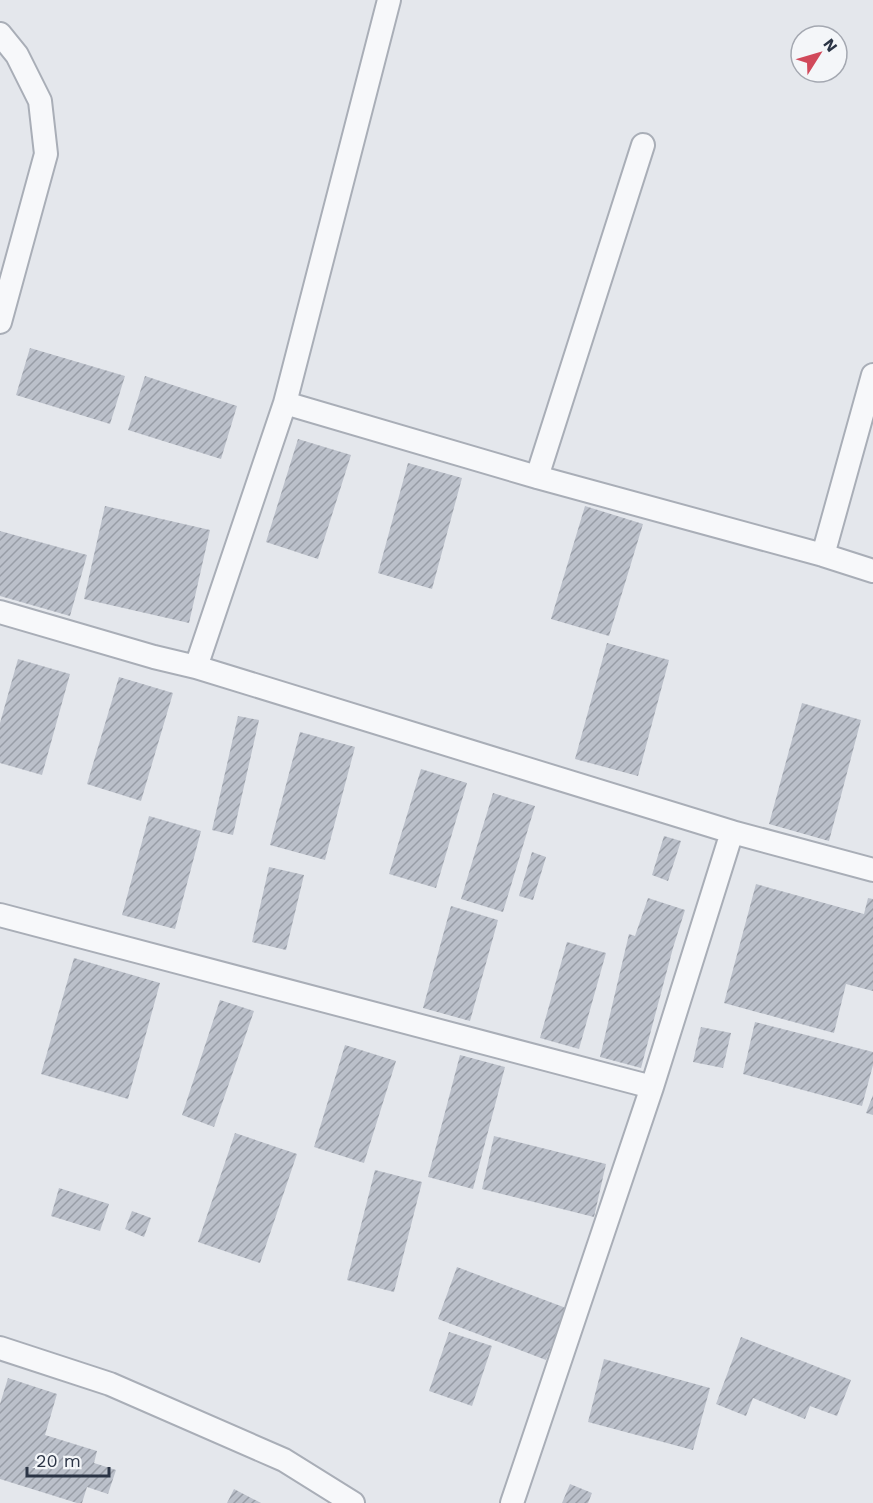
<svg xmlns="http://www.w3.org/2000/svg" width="873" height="1503" viewBox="0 0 873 1503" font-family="'Work Sans',sans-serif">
	<defs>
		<pattern id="building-hatch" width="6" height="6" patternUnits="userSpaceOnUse" patternTransform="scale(1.5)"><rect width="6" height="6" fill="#bbc0ca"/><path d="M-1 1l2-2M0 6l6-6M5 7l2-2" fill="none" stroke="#989da6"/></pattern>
	</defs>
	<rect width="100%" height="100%" fill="#e4e7ec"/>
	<path fill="url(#building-hatch)" d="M30 348 125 376 110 424 16 395Z
		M145 376 237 406 221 459 128 430Z
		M298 439 351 455 318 559 266 542Z
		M408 463 462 478 432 589 378 573Z
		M105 506 210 530 189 623 84 599Z
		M585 506 643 524 609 636 551 619Z
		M0 531 87 555 70 616 0 596Z
		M607 643 669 660 638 776 575 759Z
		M18 659 70 674 42 775 0 763V723Z
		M119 677 173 693 141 801 87 784Z
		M802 703 861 720 829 841 769 824Z
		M238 716 259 720 233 835 212 830Z
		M300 732 355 747 325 860 270 845Z
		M421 769 467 783 436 888 389 874Z
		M493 793 535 806 503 912 461 899Z
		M149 816 201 831 175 929 122 915Z
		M664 836 681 841 668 881 652 875Z
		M532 852 546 857 533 900 519 896Z
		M269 867 304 875 286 950 252 942Z
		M756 884 864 914 868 898 873 899V991L846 984 834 1033 724 1003Z
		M648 898 685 910 673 948 641 1068 600 1057 629 934 635 936Z
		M451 906 498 920 470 1021 423 1008Z
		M567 942 606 953 579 1049 540 1038Z
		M74 958 160 983 128 1099 41 1074Z
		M220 1000 254 1011 214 1127 182 1115Z
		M755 1022 873 1052V1065L862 1106 743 1074Z
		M701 1027 731 1033 723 1068 693 1062Z
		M345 1045 396 1061 364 1163 314 1147Z
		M460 1055 505 1067 473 1189 428 1177Z
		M873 1095V1115L866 1113Z
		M235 1133 297 1154 260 1263 198 1242Z
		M494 1136 606 1164 594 1217 482 1189Z
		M375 1170 422 1182 394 1292 347 1280Z
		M59 1188 109 1204 100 1231 51 1216Z
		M132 1211 151 1218 144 1237 125 1229Z
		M457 1267 566 1308 546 1360 438 1319Z
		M449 1332 492 1346 472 1406 429 1391Z
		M741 1337 851 1380 837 1416 810 1406 805 1419 753 1398 746 1416 716 1404Z
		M604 1359 710 1388 693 1450 588 1422Z
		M8 1378 57 1394 45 1435 97 1451 94 1463 116 1470 108 1494 87 1487 82 1503H77L0 1479V1404Z
		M570 1484 592 1493 588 1503H562Z
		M234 1489 261 1503H227Z"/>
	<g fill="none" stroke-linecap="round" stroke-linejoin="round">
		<g stroke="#a9aeb7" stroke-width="26">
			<path id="minor" d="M0 34 17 55 40 101 46 154 0 322
				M285 403 537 477 823 555 873 571
				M537 477 643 145
				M823 555 873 375
				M0 612 154 657 196 667 732 832 873 870
				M196 667 285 403 389 0
				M0 915 652 1087
				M0 1348 110 1384 284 1460 353 1503
				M512 1503 652 1087 732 832"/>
		</g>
		<use href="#minor" stroke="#f7f8fa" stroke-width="22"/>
	</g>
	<g transform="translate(819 54) rotate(53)"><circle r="28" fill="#f4f6f9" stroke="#a4a8b1" stroke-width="1.5"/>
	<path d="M0-4.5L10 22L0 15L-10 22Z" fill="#d1495b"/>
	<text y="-9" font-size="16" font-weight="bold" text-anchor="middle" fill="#2b3445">N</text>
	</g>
	<path d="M27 1467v9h82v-9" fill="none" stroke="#2b3445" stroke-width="3"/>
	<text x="36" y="1467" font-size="18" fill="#2b3445" stroke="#f4f6f9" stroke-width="4.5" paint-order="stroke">20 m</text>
</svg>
